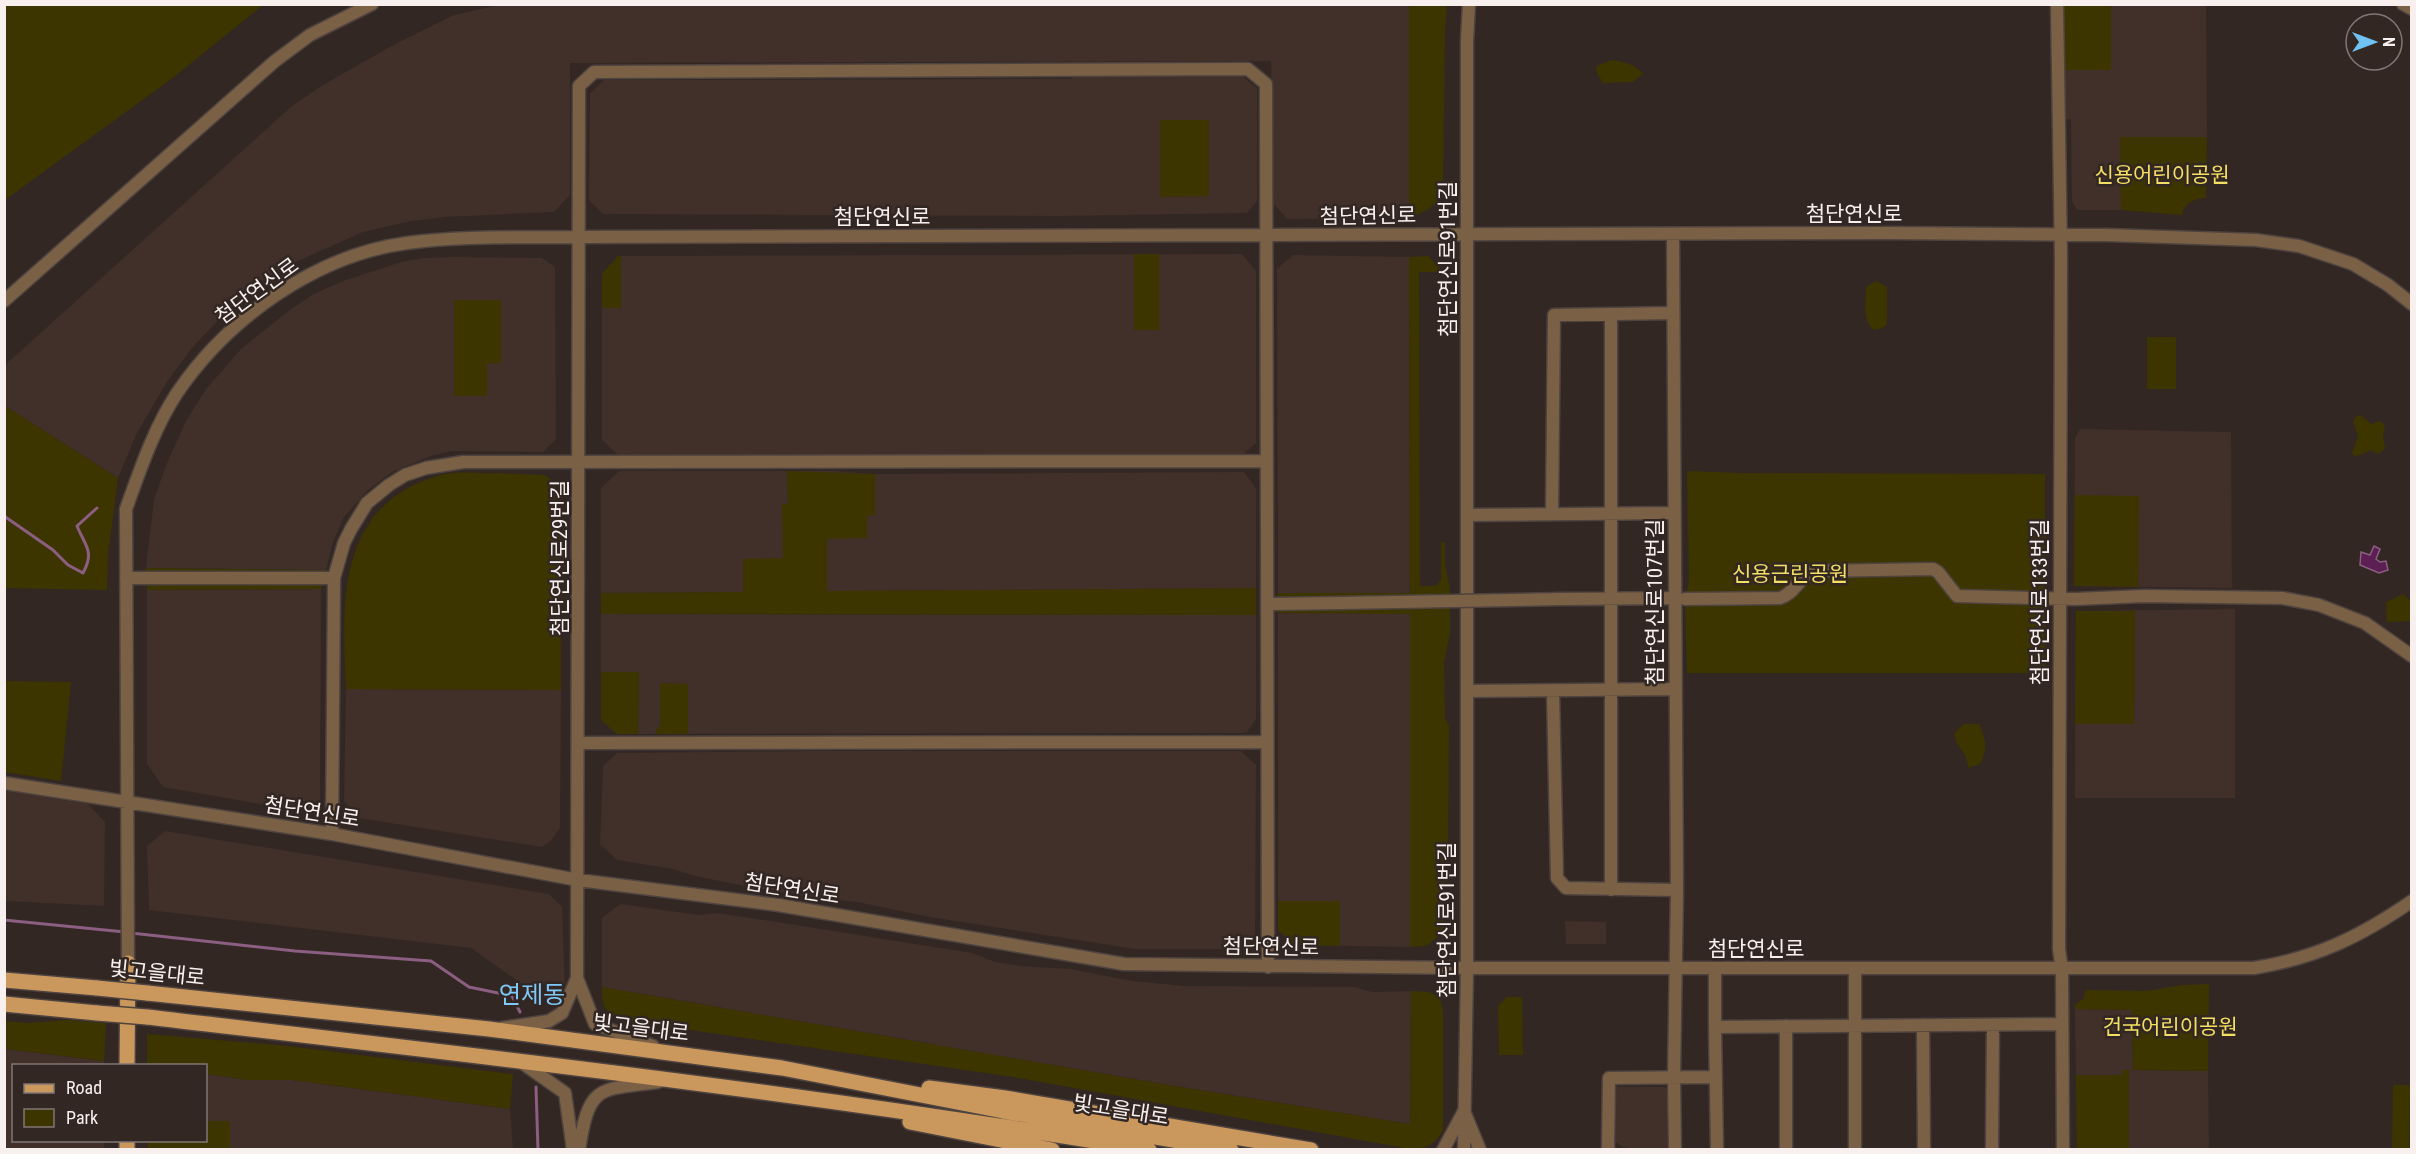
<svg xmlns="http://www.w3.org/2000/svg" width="2416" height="1154" viewBox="0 0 2416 1154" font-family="'Roboto Condensed','Noto Sans KR',sans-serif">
	<rect width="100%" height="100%" fill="#322723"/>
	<path fill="#412f29" d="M502 4 1409 5V217L1287 219 1274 204 1271 61 570 63V195L554 212 445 217 411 221 363 232 289 265 255 285 245 292 192 348 168 380 137 433 118 478 5 406 4 366 292 106 323 85 395 44 454 15Z
		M2061 5H2206L2207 137H2121V210H2077L2072 201 2071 119H2061Z
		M1072 76 1243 77 1257 88V201L1247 213 1058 216 603 214 589 200 590 94 604 80 1072 79Z
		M1242 254 1256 271V443L1243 454 618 455 602 440V274L618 256Z
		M1293 255 1409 257 1410 593H1278L1277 269Z
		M456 257 542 258 555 267 556 439 543 452 451 451 431 456 392 472 368 490 344 517 333 542 326 570 146 568 154 499 167 463 186 421 206 389 241 349 291 309 314 294 343 281 401 262 424 258Z
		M2080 429 2231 432 2232 588 2074 586 2075 438Z
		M619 471H835L871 474 1244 472 1256 488V588L601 593V488Z
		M321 589 320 799 306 812 163 787 147 764V590Z
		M2235 609V798H2075L2076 611Z
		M1278 613H1410V947L1294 945 1278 930Z
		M601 614 1256 615V719L1247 732 1242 733 617 734 601 720Z
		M346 689 561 690 560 828 550 842 542 847 358 818 344 801Z
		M807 751H1241L1256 765 1255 933 1250 944 1240 949H1135L930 917 857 902 814 898 735 884 695 876 673 869 617 860 600 844 603 766 617 753Z
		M5 791 88 804 105 822 104 906 5 901Z
		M165 831 549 894 562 907 565 985H523L471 948 149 910 147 846Z
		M620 904 699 915 717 913 771 921 972 953 995 962 1021 966 1071 969 1132 981 1185 986 1355 987 1372 992 1411 991 1410 1124 1169 1085 602 987V918Z
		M1565 921 1606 922V944H1566Z
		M2075 1009 2132 1010 2133 1070 2208 1071 2209 1149H2077Z
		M4 1049 104 1061V1065L14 1066V1140L104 1141V1149H5Z
		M206 1074 248 1080H292L510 1109 513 1149 148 1150V1141L206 1140Z
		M1616 1087H1664L1667 1090V1149H1635L1622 1147 1616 1142Z"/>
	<path fill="#3d3500" d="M5 4H263V5L174 77 5 200Z
		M1409 5H1447L1445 31 1443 193C1434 207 1426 212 1409 217Z
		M2061 5H2111V70H2061Z
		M1612 60C1624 62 1636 64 1643 74L1633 82 1603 83 1596 71 1597 66Z
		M1160 120H1209V196L1160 197Z
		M2120 137H2207L2206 198C2195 198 2184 203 2182 215L2121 210Z
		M1134 254H1159V330H1134Z
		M618 256H621V308H602V274Z
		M1428 256 1443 272H1419L1420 586H1436L1441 580V542H1445V565L1450 588V633L1444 663 1445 719 1449 726 1448 839 1446 852 1444 932 1426 946 1410 947V614L1278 613V593H1410L1409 257Z
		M1876 281 1887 287V324L1883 328 1874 330C1862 321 1866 303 1866 290L1867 286Z
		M454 300H501V363L487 364V396H454Z
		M2147 337H2176V389H2147Z
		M5 406 118 478 108 554 107 590 5 588Z
		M2361 415 2371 424 2379 421 2385 425 2383 437 2385 448 2379 454 2371 450 2355 457 2352 453 2358 436 2353 422 2355 417Z
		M787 471 875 474V515L867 516V538L827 539V591L1256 588V615L601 614V593L743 592V559L783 558 782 504H788Z
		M1687 471 1741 473 2045 474V673H1687L1685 599 1689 580Z
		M496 473 545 475 554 482 560 493 561 690 346 689C342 601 336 504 441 475 457 470 479 474 496 473Z
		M2075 495 2139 496 2138 587 2074 586Z
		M146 568 326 570 321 589 147 590Z
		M2403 594 2411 601V621L2387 622 2386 602Z
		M2076 611H2135L2134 724H2075Z
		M601 672H639L638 734H617L601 720Z
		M5 681 71 682 61 781 5 772Z
		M660 683 688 684V734H656V730L660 726Z
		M1963 724H1979C1986 739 1988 749 1980 764L1968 768C1968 752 1957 749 1954 734Z
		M1278 901H1340V946L1294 945 1278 930Z
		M2209 984 2208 1071 2133 1070 2132 1010 2075 1009V1005L2084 998 2085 990 2147 991 2182 985Z
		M602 987 1169 1085 1410 1124 1411 991 1429 992 1440 998 1443 1011V1130C1435 1145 1427 1149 1410 1149L1019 1078 629 1021C607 1016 601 1009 602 987Z
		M1507 997H1522L1523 1055H1499L1498 1006Z
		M69 1020 106 1023 104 1061 5 1049V1021L27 1023Z
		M147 1034 288 1046 513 1074 510 1109 292 1080H248L206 1074V1066L147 1065Z
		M2122 1070H2129V1149H2077L2076 1075H2122Z
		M2393 1085H2410L2409 1149H2392Z
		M206 1121H230V1149H148V1141L206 1140Z"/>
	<path fill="#5c1f54" stroke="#8b5e82" stroke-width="1.5" d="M2374 546 2380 549 2376 559 2380 562 2386 561 2388 570 2379 573 2360 565 2361 552 2370 555Z"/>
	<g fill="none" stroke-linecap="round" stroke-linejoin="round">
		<path stroke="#8b5e82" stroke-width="3" d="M4 516 53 550 68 565 83 573C95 551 85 546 77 526L97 508
			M4 920 125 932
			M131 933 295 951 431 961 469 987 512 996 520 1012
			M536 1087 538 1150"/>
		<g stroke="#4e433f" stroke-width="15">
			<path id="minor" d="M2057 4 2061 257 2059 949 2062 970 2063 1150
				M2403 4 2412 9
				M1673 234 1677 890 1674 1077 1675 1150
				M4 301 275 61 310 35 372 4
				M1552 514 1554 315 1673 313
				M1468 515 1674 513
				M126 578H334
				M1561 599 1675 598
				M1685 599 1780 598C1795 594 1800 575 1815 571L1933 569 1938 572 1957 596 2076 599 2144 596 2282 598 2319 605 2365 623 2412 656
				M1267 604 1339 603
				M1468 691 1675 689
				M1553 691 1557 878 1566 888 1677 890
				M579 743 1267 742
				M4 783 332 834 578 880 778 905 1124 964 1467 968H2254C2316 958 2360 937 2412 901
				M332 834 334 578 344 543 351 529 367 503 389 485 405 475 426 468 463 462 1266 461
				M1611 890V314
				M128 963 126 509C140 470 154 428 177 393 228 318 316 255 407 243 464 235 523 238 580 237L1887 233 2107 235 2256 240 2299 246 2353 264 2388 285 2412 304
				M1923 1025 1924 1150
				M1786 1026V1150
				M1715 1027V968
				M502 1028 549 1021 562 1013 577 978
				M653 1046 595 1024 577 978 579 86 594 72 1248 69 1266 84 1268 967
				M521 1062 565 1093 573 1150
				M579 1150C589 1084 598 1090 658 1082
				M1443 1150 1464 1111 1480 1150
				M1464 1150 1467 968V41L1469 4
				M1608 1150 1609 1078 1716 1077
				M1717 1150 1715 1027 2062 1024
				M1855 1150V968
				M1992 1150 1993 1025"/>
		</g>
		<g stroke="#4e433f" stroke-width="18">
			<path id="major" d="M4 980 97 988
				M147 993 489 1029 782 1068 1003 1111 1231 1150
				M4 1004 97 1013
				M147 1017C481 1056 816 1094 1149 1150
				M127 1066 128 963
				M929 1088 1005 1098 1311 1150
				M910 1122 1052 1150
				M127 1150V1140"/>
		</g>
		<use href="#minor" stroke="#7a6146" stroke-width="12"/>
		<use href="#major" stroke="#ca975d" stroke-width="15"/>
		<g stroke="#4e433f" stroke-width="15" stroke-linecap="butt">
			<path id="minor-bridge" d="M1339 603 1561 599"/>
		</g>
		<g stroke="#4e433f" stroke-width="18" stroke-linecap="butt">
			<path id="major-bridge" d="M97 988 147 993
				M97 1013 147 1017"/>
		</g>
		<use href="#minor-bridge" stroke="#7a6146" stroke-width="12"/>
		<use href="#major-bridge" stroke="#ca975d" stroke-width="15"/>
	</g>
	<g text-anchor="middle" stroke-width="5" stroke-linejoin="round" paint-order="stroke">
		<g font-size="21" fill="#f3df63" stroke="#322723">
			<text x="2162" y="182">신용어린이공원</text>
			<text x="1790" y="581">신용근린공원</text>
			<text x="2170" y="1034">건국어린이공원</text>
		</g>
		<g font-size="21" fill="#f8f0ee" stroke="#322723">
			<text x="1854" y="221">첨단연신로</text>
			<text transform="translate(1368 216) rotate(-1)" y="7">첨단연신로</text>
			<text x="882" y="224">첨단연신로</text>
			<text transform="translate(1448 259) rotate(-90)" y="7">첨단연신로91번길</text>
			<text transform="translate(257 291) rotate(-36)" y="7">첨단연신로</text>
			<text transform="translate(560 558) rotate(-90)" y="7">첨단연신로29번길</text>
			<text transform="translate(1655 602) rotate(-90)" y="7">첨단연신로107번길</text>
			<text transform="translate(2040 602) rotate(-90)" y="7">첨단연신로133번길</text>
			<text transform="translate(312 812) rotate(9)" y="7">첨단연신로</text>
			<text transform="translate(792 889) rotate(9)" y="7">첨단연신로</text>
			<text transform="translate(1447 920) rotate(-90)" y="7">첨단연신로91번길</text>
			<text transform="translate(1271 947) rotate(1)" y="7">첨단연신로</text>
			<text x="1756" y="956">첨단연신로</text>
			<text transform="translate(157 973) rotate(6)" y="7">빛고을대로</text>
			<text transform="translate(641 1028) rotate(7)" y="7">빛고을대로</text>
			<text transform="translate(1121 1110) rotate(9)" y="7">빛고을대로</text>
		</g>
		<g font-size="24" fill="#7fc9f9" stroke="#322723">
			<text x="532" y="1003">연제동</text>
		</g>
	</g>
	<rect width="2416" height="1154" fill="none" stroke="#f8f0ee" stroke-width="12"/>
	<rect x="12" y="1064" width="195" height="78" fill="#322723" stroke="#817774" stroke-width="1.5"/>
	<rect x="24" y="1084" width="30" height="9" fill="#ca975d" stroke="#817774" stroke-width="1.5"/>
	<text x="66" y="1094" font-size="18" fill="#f8f0ee">Road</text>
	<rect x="24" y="1109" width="30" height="18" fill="#3d3500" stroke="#817774" stroke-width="1.5"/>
	<text x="66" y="1124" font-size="18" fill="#f8f0ee">Park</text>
	<g transform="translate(2374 42) rotate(90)"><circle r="28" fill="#322723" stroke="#817774" stroke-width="1.5"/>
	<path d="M0-4.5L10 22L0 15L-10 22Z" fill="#70c1f4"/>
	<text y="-9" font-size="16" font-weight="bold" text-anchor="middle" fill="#f8f0ee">N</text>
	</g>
</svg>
